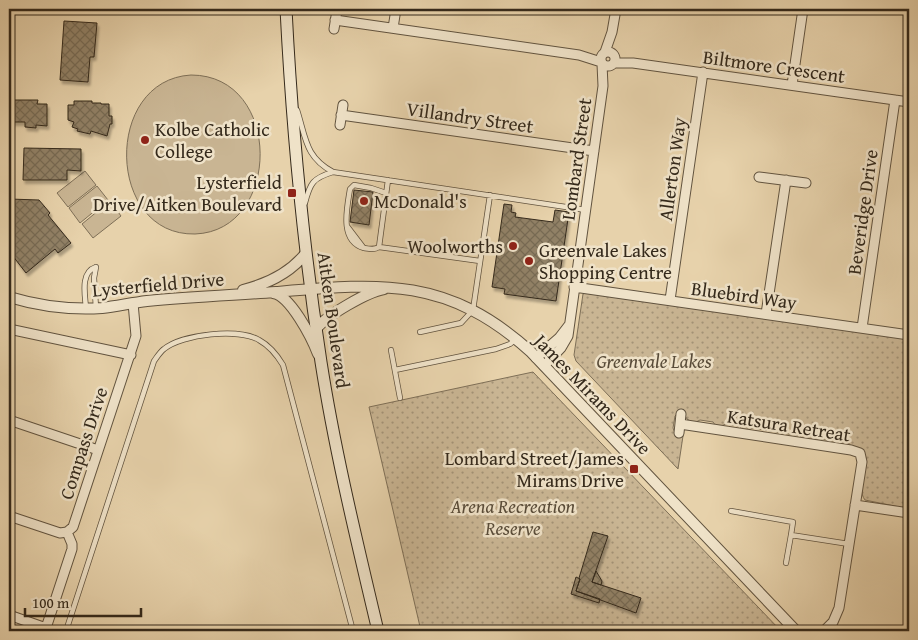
<svg xmlns="http://www.w3.org/2000/svg" width="918" height="640" viewBox="0 0 918 640" font-family="'Gentium Book Plus',serif">
	<defs>
		<pattern id="park-dots" width="8" height="8" patternUnits="userSpaceOnUse" patternTransform="scale(1.25)"><rect width="8" height="8" fill="#c9b593"/><path d="M2 2h.1M6 6h.1" fill="none" stroke="#a49377" stroke-width="1.8" stroke-linecap="round"/></pattern>
		<pattern id="building-cross-hatch" width="8" height="8" patternUnits="userSpaceOnUse" patternTransform="scale(1.25)"><rect width="8" height="8" fill="#918166"/><path d="M0 0l8 8M0 8l8-8" fill="none" stroke="#776a53"/></pattern>
		<filter id="shadow"><feDropShadow dx="2" dy="3.5" stdDeviation="1" flood-color="#0004"/></filter>
	</defs>
	<rect width="100%" height="100%" fill="#e7d2ab"/>
	<filter id="stains"><feTurbulence type="fractalNoise" baseFrequency=".004" numOctaves="4"/><feColorMatrix values="0 0 0 0 .2 0 0 0 0 .09 0 0 0 0 .02 0 0 0 .5 -.17"/></filter>
	<radialGradient id="worn" r=".72"><stop offset=".6" stop-color="#630" stop-opacity="0"/><stop offset="1" stop-color="#630" stop-opacity=".3"/></radialGradient>
	<path fill="#c9b593" stroke="#7e6f57" d="M191 75C283 75 282 231 195 234 106 236 103 80 191 75Z
		M85 171 96 185 68 207 57 193Z
		M97 186 108 200 80 223 69 208Z
		M110 201 121 216 93 238 82 224Z"/>
	<path fill="url(#park-dots)" stroke="#7e6f57" d="M585 293 909 339V509L865 500C855 488 873 462 863 452 861 449 856 449 853 447 847 444 853 445 847 443 842 442 840 445 836 445 831 444 830 441 826 440 818 438 811 440 803 439L800 436 752 428 748 431 743 430 739 426 726 424 721 426H716L713 422 700 420 696 422H692L687 419 684 414 678 413 675 416 673 428 675 433 681 434 683 436 678 469 576 361 574 355 583 294Z
		M533 372 781 631H421L369 407Z"/>
	<path fill="url(#building-cross-hatch)" stroke="#34291b" filter="url(#shadow)" d="M64 21 97 23 94 57H90L88 82 60 80Z
		M10 100H38L37 104H47V126L36 125V128L25 127V122H12V114L10 113Z
		M74 101H92V103H101V104H109V116H112V124H110L107 136 91 131 90 134 77 131 78 129 72 127 74 122 68 120V105H74Z
		M24 148 81 149V171L67 170V180H23Z
		M354 190 373 192 369 225 350 222Z
		M9 199 39 200 50 213 48 215 71 243 58 253 55 249 26 273 9 251V225L12 223 9 219Z
		M504 204 512 205 511 212 516 213 515 217 553 222 555 210 569 212 556 301 504 294 505 289 492 287Z
		M593 532 608 536 592 582 641 598 636 613 576 591 580 579 579 578Z
		M596 571 602 581 601 585 592 582Z
		M576 577 580 579 576 591 600 599 599 603 571 594Z"/>
	<g fill="none" stroke-linecap="round" stroke-linejoin="round">
		<g stroke="#61533f" stroke-width="6">
			<path id="service" d="M297 110C306 138 305 157 333 172L586 210
				M388 180 379 247 480 261
				M305 203C310 183 313 178 333 172
				M347 226 363 247
				M379 247C374 250 370 249 364 248 339 241 347 208 350 189L354 185 371 188 386 193
				M96 267 94 278 96 308
				M86 308C85 295 80 272 96 267
				M420 332 461 323 473 310 490 195
				M391 350 400 398
				M395 370 496 349 510 344 515 340
				M731 511 793 522 791 535 849 544
				M786 563 791 535
				M66 631 154 361C157 357 160 352 164 349 182 334 239 328 259 340 270 346 277 355 283 365L353 631"/>
		</g>
		<g stroke="#61533f" stroke-width="11">
			<path id="minor" d="M906 9H909
				M335 20 579 55 601 62
				M393 28 396 9
				M334 29 337 10
				M601 59a7 7 0 1 1 14 0a7 7 0 1 1-14 0Z
				M605 52 612 32 616 9
				M614 63H633L909 102
				M792 85 803 9
				M341 115 594 151
				M340 125 343 105
				M759 177 806 183
				M574 287 909 335
				M670 300 703 72
				M766 314 786 180
				M862 328 895 100
				M9 329 131 355
				M536 358 559 338 569 325
				M544 366 561 348 568 336 603 86 602 64
				M9 420 98 450
				M680 424 851 450 860 453 862 462 839 608 833 622 824 631
				M679 433 681 414
				M855 505 909 513
				M9 516 60 533 67 532 73 527 136 336 133 303
				M9 615 46 628
				M45 631 72 549V544L67 532"/>
		</g>
		<g stroke="#61533f" stroke-width="12">
			<path id="tertiary" d="M243 290C267 284 291 272 306 253
				M273 293C290 295 312 338 318 354
				M9 297C39 306 71 310 102 308 117 306 132 303 147 301 190 297 233 295 276 292 380 283 447 276 531 352L796 631
				M316 329C327 315 367 292 384 289"/>
		</g>
		<g stroke="#34291b" stroke-width="13">
			<path id="secondary" d="M286 9C292 126 303 246 321 362 335 452 357 542 378 631"/>
		</g>
		<use href="#service" stroke="#efe2c8" stroke-width="4.5"/>
		<use href="#minor" stroke="#efe2c8" stroke-width="9"/>
		<use href="#tertiary" stroke="#efe2c8" stroke-width="10"/>
		<use href="#secondary" stroke="#efe2c8" stroke-width="11"/>
	</g>
	<g fill="#8f2418" stroke="#efe2c8" stroke-width="2">
		<circle cx="145" cy="140" r="5"/>
		<rect x="287" y="188" width="10" height="10" rx="2.5"/>
		<circle cx="364" cy="201" r="5"/>
		<circle cx="513" cy="246" r="5"/>
		<circle cx="529" cy="261" r="5"/>
		<rect x="629" y="464" width="10" height="10" rx="2.5"/>
	</g>
	<g text-anchor="middle" stroke-width="5" stroke-linejoin="round" paint-order="stroke">
		<g font-size="19" fill="#34291b" stroke="#efe2c8">
			<text transform="translate(774 66) rotate(8)" y="7">Biltmore Crescent</text>
			<text transform="translate(470 117) rotate(8)" y="7">Villandry Street</text>
			<text transform="translate(576 159) rotate(-82)" y="7">Lombard Street</text>
			<text transform="translate(672 169) rotate(-82)" y="7">Allerton Way</text>
			<text transform="translate(862 212) rotate(-82)" y="7">Beveridge Drive</text>
			<text transform="translate(158 284) rotate(-5)" y="7">Lysterfield Drive</text>
			<text transform="translate(744 295) rotate(8)" y="7">Bluebird Way</text>
			<text transform="translate(334 320) rotate(82)" y="7">Aitken Boulevard</text>
			<text transform="translate(593 394) rotate(46)" y="7">James Mirams Drive</text>
			<text transform="translate(789 425) rotate(9)" y="7">Katsura Retreat</text>
			<text transform="translate(83 443) rotate(-72)" y="7">Compass Drive</text>
		</g>
		<g font-size="19" fill="#34291b" stroke="#efe2c8" text-anchor="start">
			<text x="155" y="136">Kolbe Catholic<tspan x="155" dy="22">College</tspan></text>
			<text x="282" y="189" text-anchor="end">Lysterfield<tspan x="282" dy="22">Drive/Aitken Boulevard</tspan></text>
			<text x="374" y="208">McDonald's</text>
			<text x="503" y="253" text-anchor="end">Woolworths</text>
			<text x="539" y="257">Greenvale Lakes<tspan x="539" dy="22">Shopping Centre</tspan></text>
			<text x="624" y="465" text-anchor="end">Lombard Street/James<tspan x="624" dy="22">Mirams Drive</tspan></text>
		</g>
		<g font-size="19" font-style="italic" fill="#594c39" stroke="#efe2c8">
			<text x="654" y="368">Greenvale Lakes</text>
			<text x="513" y="513">Arena Recreation<tspan x="513" dy="22">Reserve</tspan></text>
		</g>
	</g>
	<rect width="918" height="640" fill="none" stroke="#e7d2ab" stroke-width="30"/>
	<rect x="10" y="10" width="898" height="620" fill="none" stroke="#34291b" stroke-width="2.5"/>
	<rect x="15" y="15" width="888" height="610" fill="none" stroke="#34291b"/>
	<path d="M25 608v8h116v-8" fill="none" stroke="#34291b" stroke-width="2.5"/>
	<text x="32" y="608" font-size="15" fill="#34291b" stroke="#efe2c8" stroke-width="4" paint-order="stroke">100 m</text>
	<rect width="100%" height="100%" filter="url(#stains)"/>
	<rect width="100%" height="100%" fill="url(#worn)"/>
</svg>
